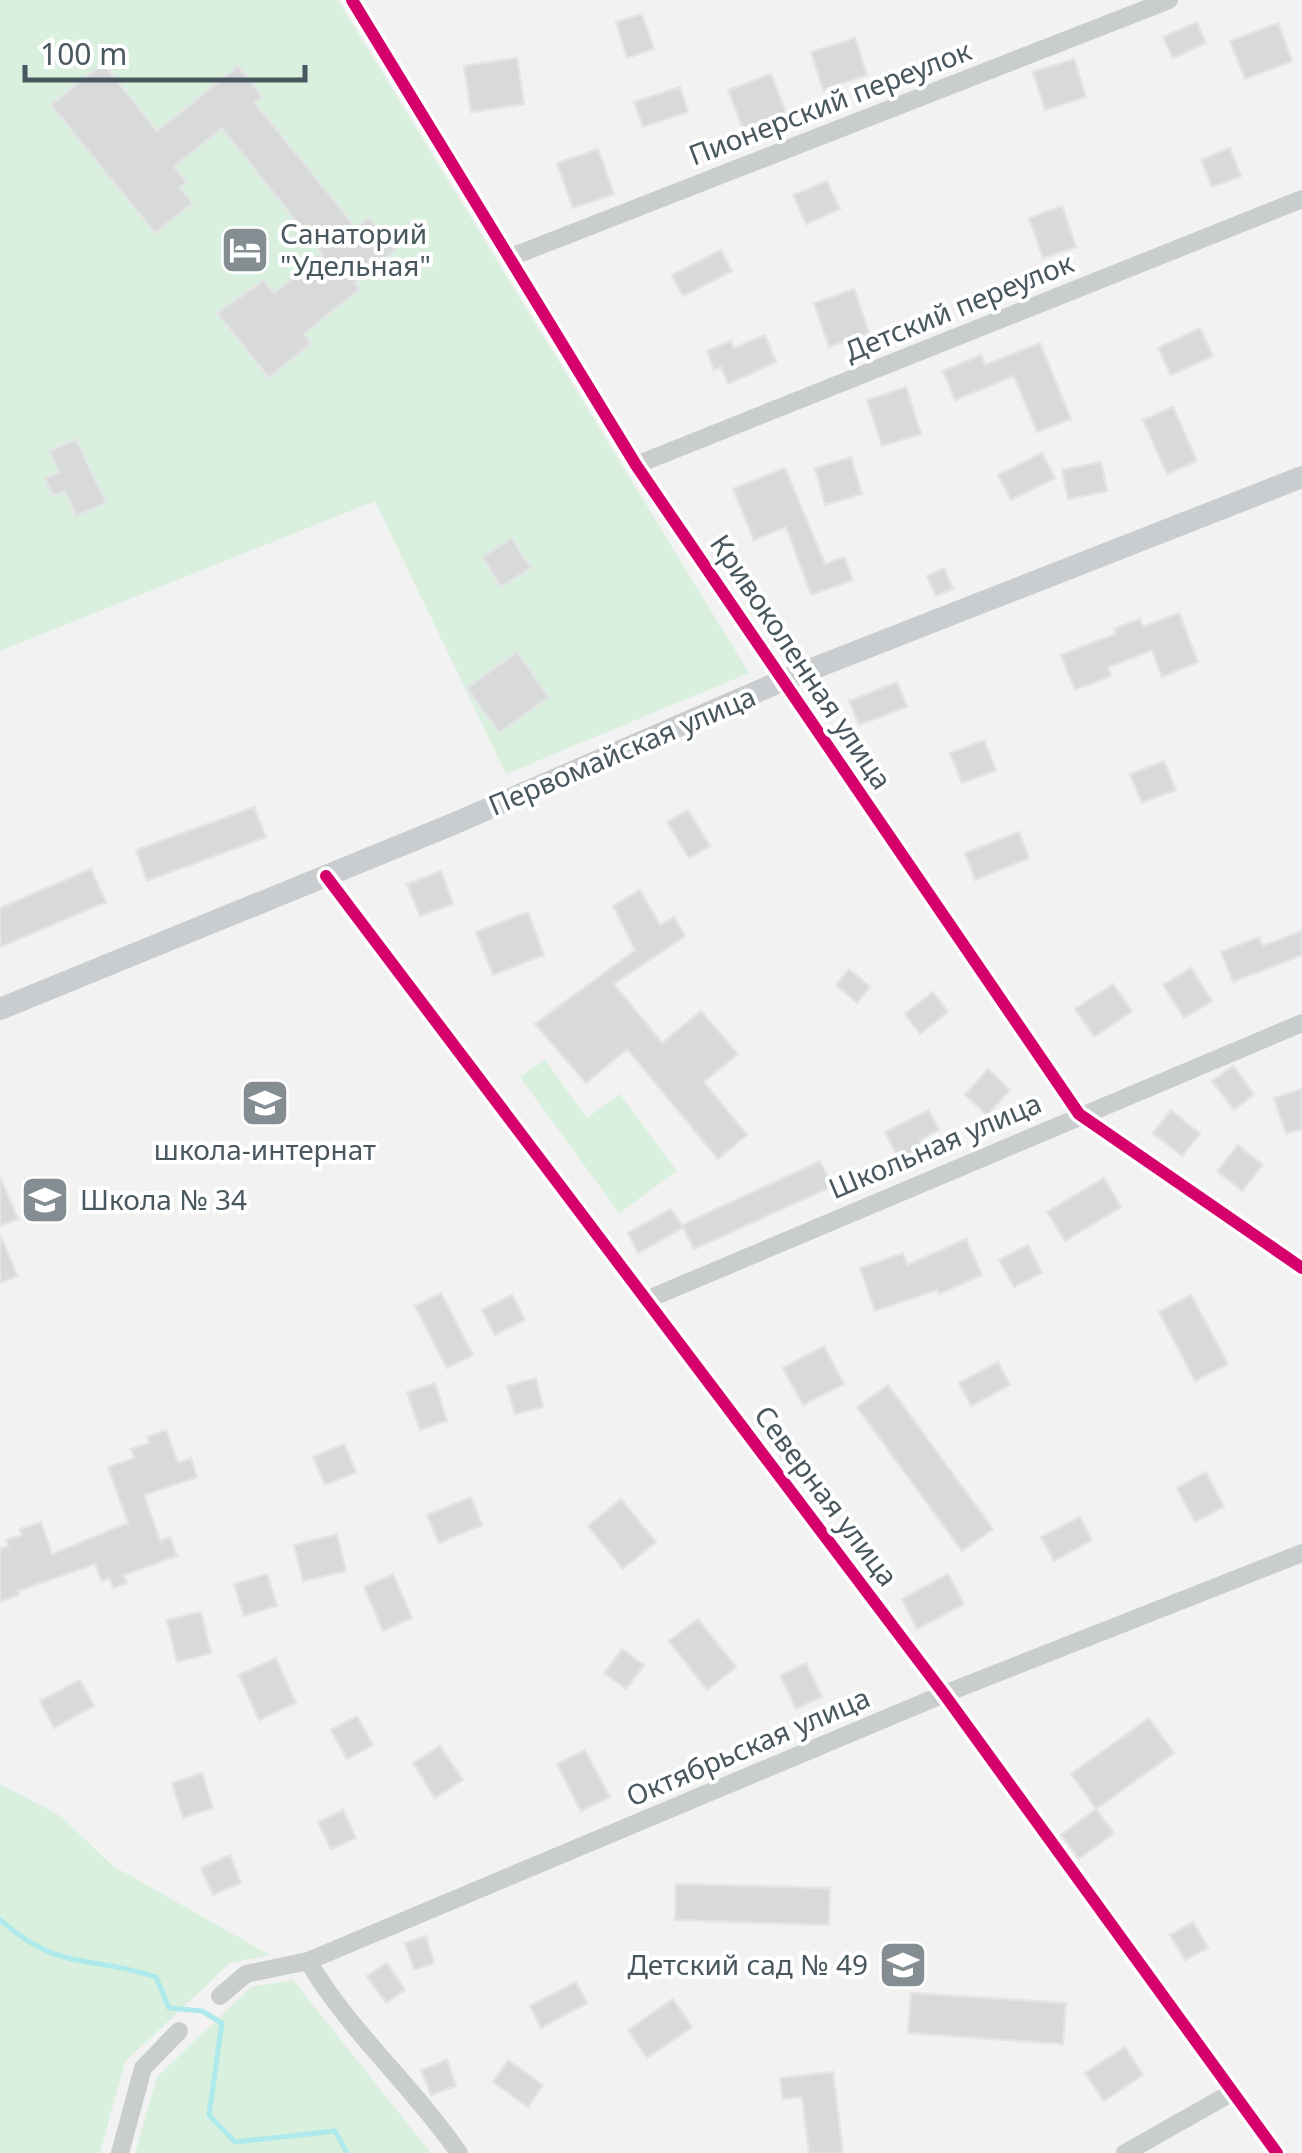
<svg xmlns="http://www.w3.org/2000/svg" width="1302" height="2153" viewBox="0 0 1302 2153" font-family="'Noto Sans',sans-serif">
	<rect width="100%" height="100%" fill="#f2f2f2"/>
	<path fill="#d8f0dd" d="M0 0H338L749 673 506 774 375 501 0 651Z
		M545 1060 587 1118 620 1094 677 1171 619 1213 520 1077Z
		M0 1784 59 1815 113 1866 270 1955 230 1963 125 2062 100 2153H0Z
		M293 1980 431 2153H135L157 2077 251 1987Z"/>
	<g fill="none" stroke-linecap="round" stroke-linejoin="round">
		<path stroke="#aeeaec" stroke-width="5" d="M0 1920C61 1973 87 1954 156 1977L169 2008 202 2011 222 2023 209 2115 235 2142 335 2131 347 2153"/>
	</g>
	<path fill="#d8dada" stroke="#e3e4e5" stroke-width="2.5" d="M642 14 654 49 627 58 616 22Z
		M1197 22 1206 43 1173 58 1163 37Z
		M1278 23 1292 61 1245 79 1230 41Z
		M855 38 867 75 823 90 811 52Z
		M517 58 524 104 471 112 464 66Z
		M1074 59 1086 97 1045 110 1033 72Z
		M103 63 157 131 238 66 263 97 255 103 356 228 369 217 395 250 355 283 360 289 304 334 311 343 269 378 217 313 264 280 274 293 322 254 222 128 174 167 187 182 180 187 193 203 155 233 51 105Z
		M771 74 786 113 743 129 728 90Z
		M680 87 688 112 643 127 634 102Z
		M1230 148 1241 176 1212 187 1201 160Z
		M598 149 614 194 573 208 557 163Z
		M827 181 840 209 806 224 793 195Z
		M1062 206 1076 247 1043 258 1029 218Z
		M721 250 732 271 683 296 672 275Z
		M854 289 869 333 829 347 814 303Z
		M1200 328 1213 356 1171 375 1158 348Z
		M765 335 776 362 728 384 721 367 714 370 707 351 731 341 734 348Z
		M1040 343 1071 419 1037 432 1014 376 955 400 943 371 981 355 985 365Z
		M906 387 921 434 882 446 867 400Z
		M1173 407 1197 461 1167 474 1143 420Z
		M76 439 106 503 76 516 65 491 53 496 45 479 59 472 49 451Z
		M1042 453 1055 478 1011 500 998 475Z
		M851 457 862 494 825 505 815 468Z
		M1101 462 1107 491 1068 499 1062 470Z
		M785 468 825 564 844 557 853 580 811 595 786 527 754 540 733 489Z
		M512 538 531 568 501 587 482 557Z
		M944 568 953 589 936 596 927 576Z
		M1179 613 1198 662 1162 677 1152 650 1108 667 1111 676 1075 690 1061 655 1116 634 1114 629 1140 619 1143 627Z
		M517 652 549 697 499 733 467 688Z
		M897 682 907 707 859 725 849 701Z
		M984 740 996 770 962 783 950 753Z
		M1164 761 1176 790 1142 803 1130 774Z
		M254 807 266 837 147 881 136 850Z
		M688 810 710 846 689 858 667 822Z
		M1019 832 1029 858 975 880 965 853Z
		M91 869 106 902 0 947V908Z
		M441 871 453 904 420 916 407 884Z
		M640 890 660 925 674 917 685 936 614 984 662 1043 701 1011 738 1054 704 1082 747 1135 718 1159 627 1049 586 1083 535 1024 635 950 613 906Z
		M528 912 544 955 493 975 476 932Z
		M1302 931V955L1233 982 1221 952 1259 937 1263 946Z
		M1191 968 1212 1001 1184 1018 1163 985Z
		M849 969 870 987 857 1003 836 985Z
		M1113 984 1132 1011 1094 1037 1075 1009Z
		M933 992 948 1012 920 1034 905 1014Z
		M1233 1066 1254 1094 1234 1110 1212 1081Z
		M988 1069 1010 1090 987 1115 965 1095Z
		M1302 1089V1129L1286 1134 1274 1098Z
		M929 1110 939 1130 920 1140 923 1147 899 1159 885 1132Z
		M1171 1110 1200 1134 1182 1156 1153 1133Z
		M1238 1145 1263 1165 1242 1191 1217 1171Z
		M820 1161 833 1186 694 1249 683 1228 638 1253 628 1233 671 1209 682 1225Z
		M0 1177 18 1219 0 1226Z
		M1104 1178 1121 1207 1065 1241 1047 1212Z
		M1 1236 17 1276 0 1283V1237Z
		M966 1239 982 1275 939 1294 937 1290 875 1311 860 1268 903 1253 907 1265Z
		M1028 1245 1042 1273 1014 1287 999 1260Z
		M441 1293 473 1355 447 1368 415 1306Z
		M512 1295 525 1320 495 1335 482 1310Z
		M1191 1295 1228 1364 1195 1381 1159 1312Z
		M824 1346 844 1384 803 1405 783 1368Z
		M998 1362 1010 1385 971 1406 959 1383Z
		M536 1378 543 1407 515 1414 507 1386Z
		M435 1383 447 1421 420 1430 407 1392Z
		M888 1385 993 1529 962 1551 857 1407Z
		M780 1429 793 1455 783 1460 765 1436Z
		M166 1430 178 1463 191 1458 197 1477 144 1495 160 1541 170 1537 177 1556 124 1575 127 1583 113 1588 110 1578 102 1581 95 1564 18 1591 19 1595 0 1602V1549L8 1546 6 1540 22 1535 20 1529 41 1522 52 1554 128 1523 108 1467 134 1458 131 1449 149 1443 147 1437Z
		M344 1444 356 1472 325 1485 313 1457Z
		M1206 1472 1224 1507 1195 1522 1177 1488Z
		M471 1497 482 1525 439 1543 427 1515Z
		M621 1499 656 1542 623 1569 588 1526Z
		M1080 1517 1092 1540 1054 1561 1041 1537Z
		M337 1534 346 1571 303 1581 294 1545Z
		M267 1574 277 1606 244 1616 234 1584Z
		M393 1574 412 1618 383 1631 364 1587Z
		M948 1574 964 1604 917 1629 902 1599Z
		M201 1612 211 1653 177 1662 167 1620Z
		M698 1619 736 1667 707 1690 669 1641Z
		M622 1649 644 1665 626 1689 604 1673Z
		M276 1658 296 1703 259 1720 239 1675Z
		M806 1663 822 1697 796 1709 780 1675Z
		M80 1680 94 1706 54 1728 40 1701Z
		M357 1716 373 1745 347 1759 331 1730Z
		M1149 1718 1174 1753 1096 1809 1071 1774Z
		M440 1746 463 1780 435 1798 413 1763Z
		M585 1750 610 1797 581 1811 557 1764Z
		M202 1773 213 1808 183 1818 172 1783Z
		M1096 1809 1114 1833 1079 1859 1061 1835Z
		M343 1810 356 1838 331 1849 318 1822Z
		M230 1855 241 1883 213 1895 201 1868Z
		M676 1884 830 1888 829 1925 675 1920Z
		M1193 1922 1208 1948 1185 1960 1170 1935Z
		M426 1936 434 1963 414 1970 405 1943Z
		M387 1963 405 1990 386 2003 367 1976Z
		M576 1982 587 2003 541 2028 530 2006Z
		M911 1993 1066 2003 1063 2044 908 2033Z
		M673 1999 692 2027 647 2058 628 2030Z
		M1125 2047 1143 2075 1104 2101 1085 2073Z
		M447 2060 456 2086 431 2095 421 2070Z
		M508 2060 543 2085 528 2107 493 2082Z
		M833 2072 843 2153H809L802 2097 783 2099 780 2078Z"/>
	<g fill="none" stroke-linecap="round" stroke-linejoin="round">
		<path stroke="#c9cdce" stroke-width="18" d="M352 0 636 465 1079 1114 1302 1268
			M511 257 1169 0
			M636 465 1302 199
			M326 876 944 1694 1277 2153
			M646 1300 1302 1023
			M308 1961C349 2031 413 2086 459 2153
			M220 1996 246 1974 308 1961 944 1694 1302 1553
			M120 2153 143 2068 179 2031
			M1125 2153 1233 2092"/>
		<path stroke="#cacdcf" stroke-width="22" d="M0 1009 453 824 784 680 1302 477"/>
		<g stroke="#fff" stroke-width="19">
			<path id="cycleway" d="M352 0 636 465 1079 1114 1302 1268
				M326 876 944 1694 1277 2153"/>
		</g>
		<use href="#cycleway" stroke="#d6006c" stroke-width="12"/>
	</g>
	<defs>
		<g id="hotel-square" transform="scale(2.5)"><rect x="-9" y="-9" width="18" height="18" rx="4" fill="#848e92" stroke="#fff"/><path d="M-6-4.5h1.5V1H6V5H4.5V3h-9V5H-6ZM-4 0a1.8 1.8 0 1 1 3.6 0ZM.5 0V-2.5h3Q6-2.5 6 0Z" fill="#fff"/></g>
		<g id="school-square" transform="scale(2.5)"><rect x="-9" y="-9" width="18" height="18" rx="4" fill="#848e92" stroke="#fff"/><path d="M0-5L7-2L0 1L-7-2ZM-4 1L0 2.5L4 1V4Q0 6-4 4Z" fill="#fff"/></g>
	</defs>
	<g fill-rule="evenodd">
		<use href="#hotel-square" x="245" y="250"/>
		<use href="#school-square" x="265" y="1103"/>
		<use href="#school-square" x="45" y="1200"/>
		<use href="#school-square" x="903" y="1965"/>
	</g>
	<g text-anchor="middle" stroke-width="8" stroke-linejoin="round" paint-order="stroke">
		<g font-size="28" fill="#49585e" stroke="#fff">
			<text transform="translate(830 103) rotate(-21)" y="10">Пионерский переулок</text>
			<text transform="translate(959 307) rotate(-22)" y="10">Детский переулок</text>
			<text transform="translate(801 662) rotate(56)" y="10">Кривоколенная улица</text>
			<text transform="translate(622 751) rotate(-23)" y="10">Первомайская улица</text>
			<text transform="translate(935 1146) rotate(-23)" y="10">Школьная улица</text>
			<text transform="translate(826 1496) rotate(53)" y="10">Северная улица</text>
			<text transform="translate(748 1747) rotate(-23)" y="10">Октябрьская улица</text>
		</g>
		<g font-size="28" fill="#49585e" stroke="#fff" text-anchor="start">
			<text x="280" y="244">Санаторий<tspan x="280" dy="32">"Удельная"</tspan></text>
			<text x="265" y="1160" text-anchor="middle">школа-интернат</text>
			<text x="80" y="1210">Школа № 34</text>
			<text x="868" y="1975" text-anchor="end">Детский сад № 49</text>
		</g>
	</g>
	<path d="M25 65v15h280v-15" fill="none" stroke="#49585e" stroke-width="5"/>
	<text x="40" y="65" font-size="30" fill="#49585e" stroke="#ffffff" stroke-width="8" paint-order="stroke">100 m</text>
</svg>
